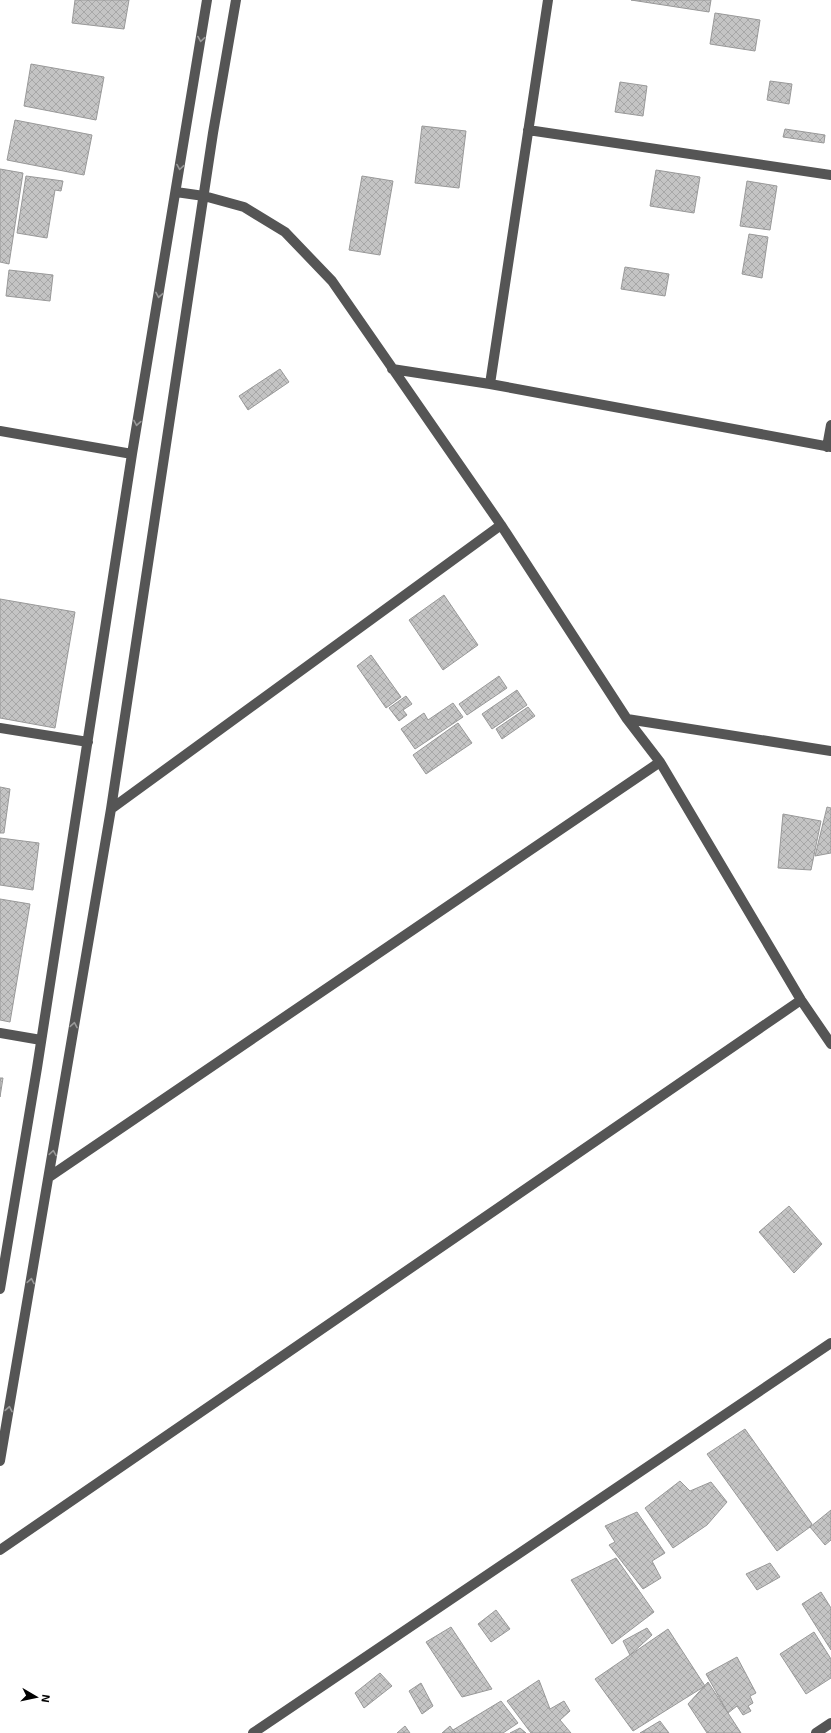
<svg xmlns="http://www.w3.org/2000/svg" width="831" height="1733" viewBox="0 0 831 1733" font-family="'Exo 2',sans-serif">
	<defs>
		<pattern id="building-cross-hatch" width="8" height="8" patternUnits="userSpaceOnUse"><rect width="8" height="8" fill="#c4c4c4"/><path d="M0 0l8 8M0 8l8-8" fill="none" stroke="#a7a7a7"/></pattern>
	</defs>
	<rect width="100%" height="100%" fill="#fff"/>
	<path fill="url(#building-cross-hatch)" stroke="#999" d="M75 0H129L124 29 72 23Z
		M631 0H711L709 12Z
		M715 13 760 20 755 51 710 44Z
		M31 64 104 77 96 120 24 106Z
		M770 81 792 84 789 104 767 100Z
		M620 82 647 86 643 116 615 112Z
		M15 120 92 135 84 175 7 160Z
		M422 126 466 131 459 188 415 183Z
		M785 129 825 135 824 143 783 137Z
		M0 169 23 173 9 264 0 262Z
		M656 170 700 177 694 213 650 206Z
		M26 176 63 181 61 191 55 190 47 238 17 233Z
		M362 176 393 181 380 255 349 250Z
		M747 181 777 186 770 230 740 226Z
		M749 234 768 237 762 278 742 274Z
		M625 267 669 274 665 296 621 289Z
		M9 270 53 275 50 301 6 296Z
		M280 369 289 382 248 410 239 396Z
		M444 595 478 645 443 670 409 620Z
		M0 599 75 612 55 728 0 718Z
		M371 655 401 697 386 708 357 666Z
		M499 676 507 688 467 715 459 704Z
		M517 690 527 705 492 729 482 714Z
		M406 696 412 704 403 710 407 715 399 721 389 708Z
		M453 703 463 717 415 749 401 729 424 713 428 720Z
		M528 707 535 716 502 739 496 729Z
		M458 723 472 743 426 774 413 755Z
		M0 787 10 789 4 833H0Z
		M827 807 831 808V853L815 856Z
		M783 814 821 821 811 870 778 868Z
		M0 838 39 843 33 890 0 885Z
		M0 899 30 904 10 1022 0 1020Z
		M0 1078H3L0 1097Z
		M789 1206 822 1244 794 1273 759 1232Z
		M745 1429 812 1524 810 1527 777 1551 707 1454Z
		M680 1481 690 1491 711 1482 727 1502 707 1525 673 1548 645 1508Z
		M831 1510V1540L825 1545 810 1527Z
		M637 1512 665 1553 652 1561 661 1578 643 1589 609 1545 615 1542 605 1526Z
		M616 1558 654 1612 612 1644 571 1580Z
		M770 1563 780 1577 757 1590 746 1574Z
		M821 1592 831 1608V1650L802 1604Z
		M496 1610 510 1629 491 1642 478 1624Z
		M451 1627 492 1689 462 1697 426 1642Z
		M647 1628 652 1635 630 1655 623 1641Z
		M668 1629 705 1686 633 1731 595 1679Z
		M814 1632 831 1659V1678L806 1694 780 1654Z
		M737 1657 756 1693 750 1696 753 1703 748 1706 751 1711 743 1715 737 1706 728 1713 706 1674Z
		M380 1673 392 1686 364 1708 355 1693Z
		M539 1680 550 1709 564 1701 570 1711 560 1720 571 1733H531L507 1701Z
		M708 1682 728 1713 741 1733H707L688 1704Z
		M421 1683 433 1706 422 1714 409 1691Z
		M501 1701 518 1723 503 1733H456L453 1730Z
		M660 1721 669 1733H640Z
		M405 1726 410 1733H397Z
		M450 1726 455 1733H442Z
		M520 1728 526 1733H510Z"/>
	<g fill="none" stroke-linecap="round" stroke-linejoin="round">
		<path stroke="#555" stroke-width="10" d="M528 130 831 175
			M176 192 204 196 244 207 285 232 332 281 501 525 627 719 660 762 801 1000 831 1044
			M392 369 490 384 831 447
			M490 384 548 0
			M0 431 132 454
			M827 447 831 425
			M627 719 831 751
			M0 728 88 742
			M111 809 501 525
			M0 1033 41 1040
			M49 1177 660 762
			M0 1289 37 1068 132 454 207 0
			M0 1461 111 809 213 133 236 0
			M0 1550 801 1000
			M253 1733 831 1343
			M816 1733 831 1723"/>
	</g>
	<defs><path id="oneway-chevron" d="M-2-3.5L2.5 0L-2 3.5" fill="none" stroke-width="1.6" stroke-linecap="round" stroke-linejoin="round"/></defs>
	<g stroke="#999">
		<use href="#oneway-chevron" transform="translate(201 39) rotate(99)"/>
		<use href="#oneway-chevron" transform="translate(180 167) rotate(99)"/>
		<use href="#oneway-chevron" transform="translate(159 295) rotate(100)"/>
		<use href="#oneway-chevron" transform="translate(137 423) rotate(100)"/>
		<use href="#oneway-chevron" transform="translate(74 1025) rotate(-80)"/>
		<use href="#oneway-chevron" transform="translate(53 1153) rotate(-81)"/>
		<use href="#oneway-chevron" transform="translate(31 1281) rotate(-80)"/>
		<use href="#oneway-chevron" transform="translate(9 1409) rotate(-80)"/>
	</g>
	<g transform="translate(36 1697) rotate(99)" stroke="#ffffff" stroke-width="3" paint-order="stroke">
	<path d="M0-3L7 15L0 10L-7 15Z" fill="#000000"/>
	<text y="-6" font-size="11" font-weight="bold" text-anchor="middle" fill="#000000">N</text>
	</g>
</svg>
